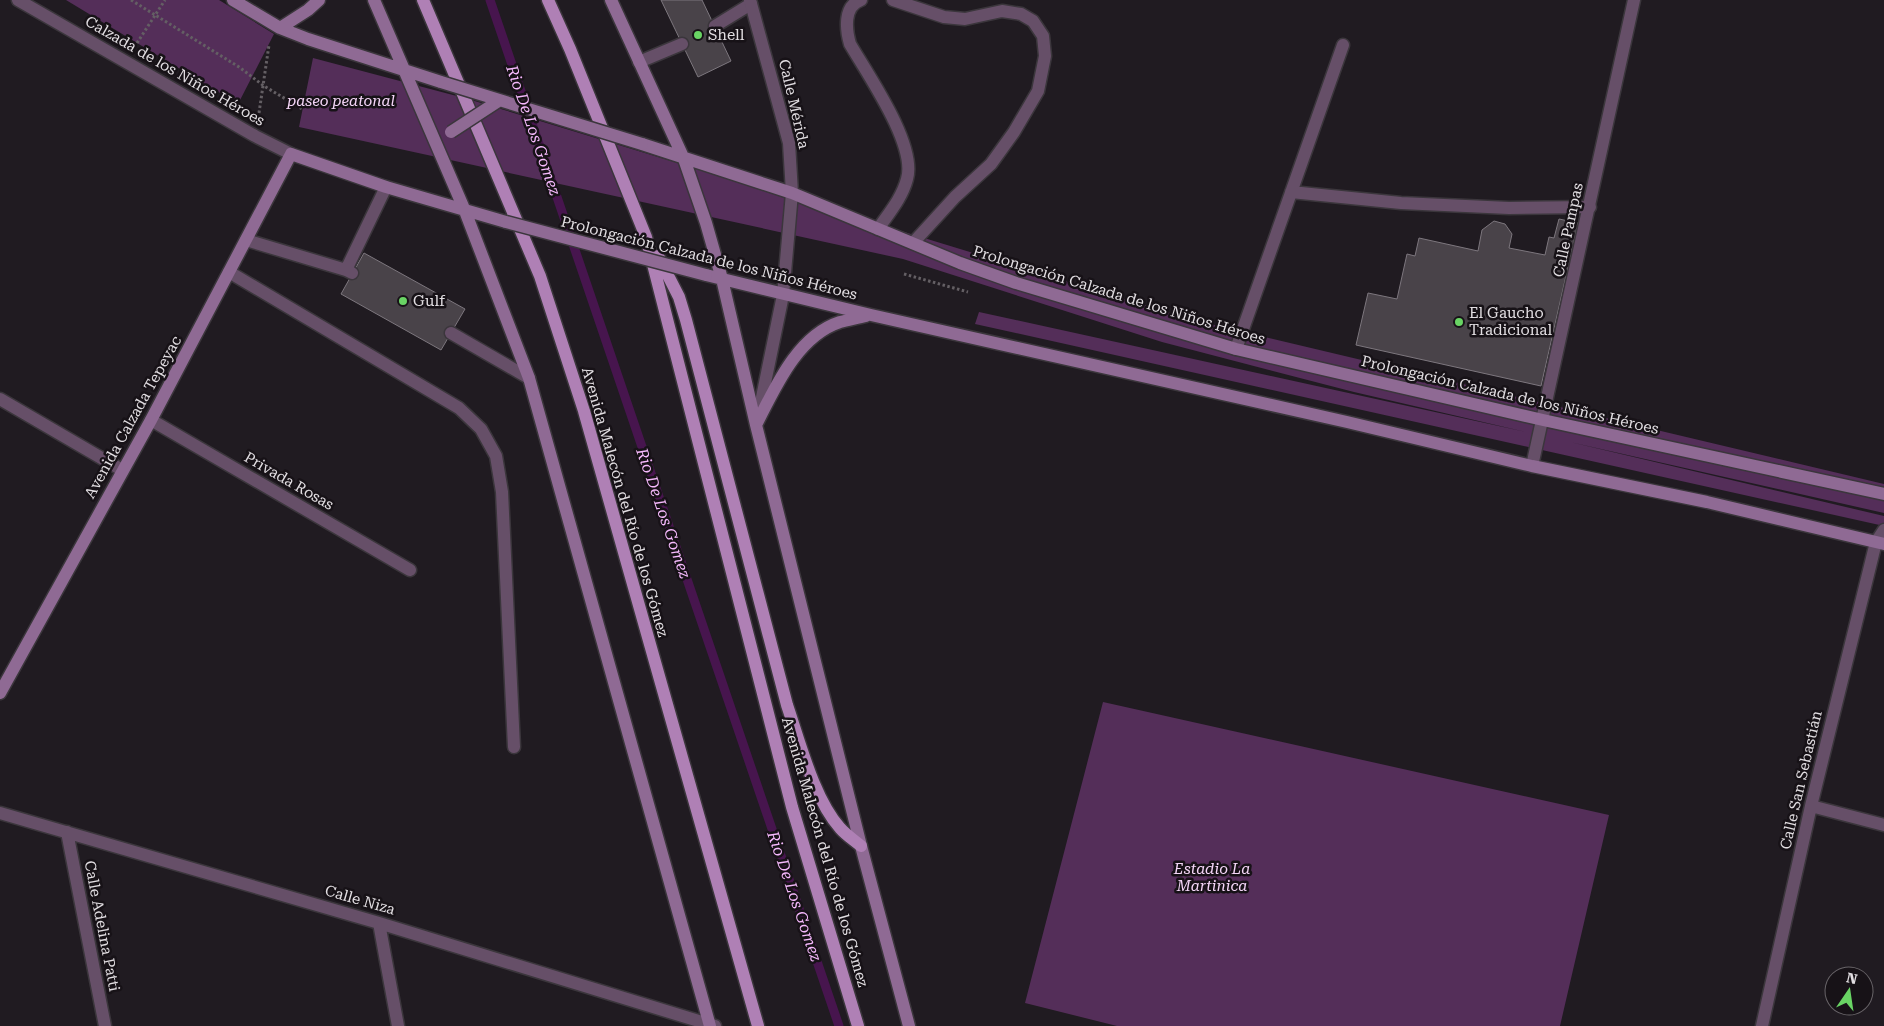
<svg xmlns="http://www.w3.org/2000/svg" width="1884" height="1026" viewBox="0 0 1884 1026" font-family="'Roboto Serif',serif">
	<rect width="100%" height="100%" fill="#201b21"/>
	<path fill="#542e59" d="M66 0H219L274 34 238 104Z
		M313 58 468 99 1193 320 1884 484V513L1570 442 1884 516V526L975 324 979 312 1535 434 1354 392 1162 342 903 259 299 127Z
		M1103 702 1609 815 1560 1026H1117L1025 1003Z"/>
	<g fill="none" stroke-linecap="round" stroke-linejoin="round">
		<path stroke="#47154e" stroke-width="9" d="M490 0 839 1026"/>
	</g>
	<path fill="#494349" stroke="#7d777e" d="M661 0H702L731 61 698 77Z
		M1559 219 1578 223 1541 386 1356 345 1368 293 1397 299 1407 254 1415 256 1419 238 1478 251 1482 230 1494 221 1505 224 1512 234 1509 248 1545 255 1549 237 1554 238Z
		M364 253 465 309 441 350 341 294Z"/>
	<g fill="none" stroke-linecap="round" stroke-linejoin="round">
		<g stroke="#3b363c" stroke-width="15">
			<path id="lane" d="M861 0C843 6 846 30 850 44 868 75 917 145 907 179 902 198 889 213 878 229
				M893 0 944 17 965 19 1002 11 1021 14 1033 21 1043 36 1045 56 1038 91 1014 132 991 164 955 197 913 243
				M715 26 751 4
				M639 62 682 44
				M1291 192 1401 203 1509 208 1590 207
				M246 240 346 270 352 273
				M346 270 386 187
				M229 272 459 408 481 429 496 456 502 492 514 747
				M451 333 529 378
				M1236 349 1343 45"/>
		</g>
		<g stroke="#3b363c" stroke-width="15">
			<path id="street" d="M18 0 255 136 291 154
				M750 0 789 143 792 193 783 295 758 417
				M0 399 122 470
				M151 420 410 570
				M1532 466 1634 0
				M1811 806 1884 825
				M0 813 379 923 715 1026
				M67 832 105 1026
				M379 923 398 1026
				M1762 1026 1811 806 1876 542 1884 530"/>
		</g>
		<g stroke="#3b363c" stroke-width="15">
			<path id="secondary" d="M233 0 280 28 308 39 441 82
				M374 0 465 211 529 378 710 1026
				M611 0 684 159 706 223 722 279 756 425 861 846 909 1026
				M280 28 308 10 319 0
				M642 144 792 193 960 263 1016 283 1236 349 1543 420 1884 494
				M706 275 871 315 1347 422 1532 466 1707 502 1884 544
				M756 425C775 388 797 336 840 322 848 320 858 318 866 316
				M0 693 151 420 291 154 386 187 506 222"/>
		</g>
		<g stroke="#3b363c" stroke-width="15">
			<path id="primary" d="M423 0 540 276 584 411 758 1026
				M548 0 570 49 646 237 792 807 858 1026
				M658 256 679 297 686 320 787 705C800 743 814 799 840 828 846 835 854 840 861 846"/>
		</g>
		<path stroke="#645f64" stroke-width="3" stroke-dasharray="2.5 2.5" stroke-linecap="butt" d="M131 0 239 67 264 86 304 110
			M137 43 165 0
			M259 113 269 45
			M904 274 968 292"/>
		<use href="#lane" stroke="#664f68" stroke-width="12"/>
		<use href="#street" stroke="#664f68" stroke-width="12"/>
		<use href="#secondary" stroke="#8f6a94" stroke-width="12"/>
		<use href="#primary" stroke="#af80b5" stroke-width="12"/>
		<g stroke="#3b363c" stroke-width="15" stroke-linecap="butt">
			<path id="secondary-bridge" d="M441 82 642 144
				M451 132 500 100
				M506 222 706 275"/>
		</g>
		<use href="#secondary-bridge" stroke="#8f6a94" stroke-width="12"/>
	</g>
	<g fill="#69d464" stroke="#171217" stroke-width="2">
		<circle cx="698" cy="35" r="5"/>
		<circle cx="403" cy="301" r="5"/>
		<circle cx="1459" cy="322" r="5"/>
	</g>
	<g text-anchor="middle" stroke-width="5" stroke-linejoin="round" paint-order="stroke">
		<g font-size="15" fill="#e2dee2" stroke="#171217" text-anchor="start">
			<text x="708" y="40">Shell</text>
			<text x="413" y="306">Gulf</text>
			<text x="1469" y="318">El Gaucho<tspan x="1469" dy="17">Tradicional</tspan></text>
		</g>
		<g font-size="15" fill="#e2dee2" stroke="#171217">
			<text transform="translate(175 71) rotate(30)" y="5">Calzada de los Niños Héroes</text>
			<text transform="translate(794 104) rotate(77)" y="5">Calle Mérida</text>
			<text transform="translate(1568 230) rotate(-78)" y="5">Calle Pampas</text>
			<text transform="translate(709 258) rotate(14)" y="5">Prolongación Calzada de los Niños Héroes</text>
			<text transform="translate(1119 295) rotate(17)" y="5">Prolongación Calzada de los Niños Héroes</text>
			<text transform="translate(1510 395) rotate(13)" y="5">Prolongación Calzada de los Niños Héroes</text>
			<text transform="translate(133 417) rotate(-61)" y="5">Avenida Calzada Tepeyac</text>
			<text transform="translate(289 481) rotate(30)" y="5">Privada Rosas</text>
			<text transform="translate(625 502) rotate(74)" y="5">Avenida Malecón del Río de los Gómez</text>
			<text transform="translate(1801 780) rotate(-77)" y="5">Calle San Sebastián</text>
			<text transform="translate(825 852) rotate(74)" y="5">Avenida Malecón del Río de los Gómez</text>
			<text transform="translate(360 900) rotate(16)" y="5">Calle Niza</text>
			<text transform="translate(102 926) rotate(79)" y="5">Calle Adelina Patti</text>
		</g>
		<g font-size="15" font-style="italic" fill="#f5d6f8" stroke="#171217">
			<text x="341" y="106">paseo peatonal</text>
			<text x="1212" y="874">Estadio La<tspan x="1212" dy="17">Martinica</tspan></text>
		</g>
		<g font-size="16" font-style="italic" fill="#f5b9fc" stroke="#171217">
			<text transform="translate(534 130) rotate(71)" y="6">Rio De Los Gomez</text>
			<text transform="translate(664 513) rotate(71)" y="6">Rio De Los Gomez</text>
			<text transform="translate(795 896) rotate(71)" y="6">Rio De Los Gomez</text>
		</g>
	</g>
	<g transform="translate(1849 991) rotate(13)"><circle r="24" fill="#171217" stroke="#686468"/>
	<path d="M0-4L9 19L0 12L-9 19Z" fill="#69d464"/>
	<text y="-8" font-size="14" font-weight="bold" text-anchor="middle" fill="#e2dee2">N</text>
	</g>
</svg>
